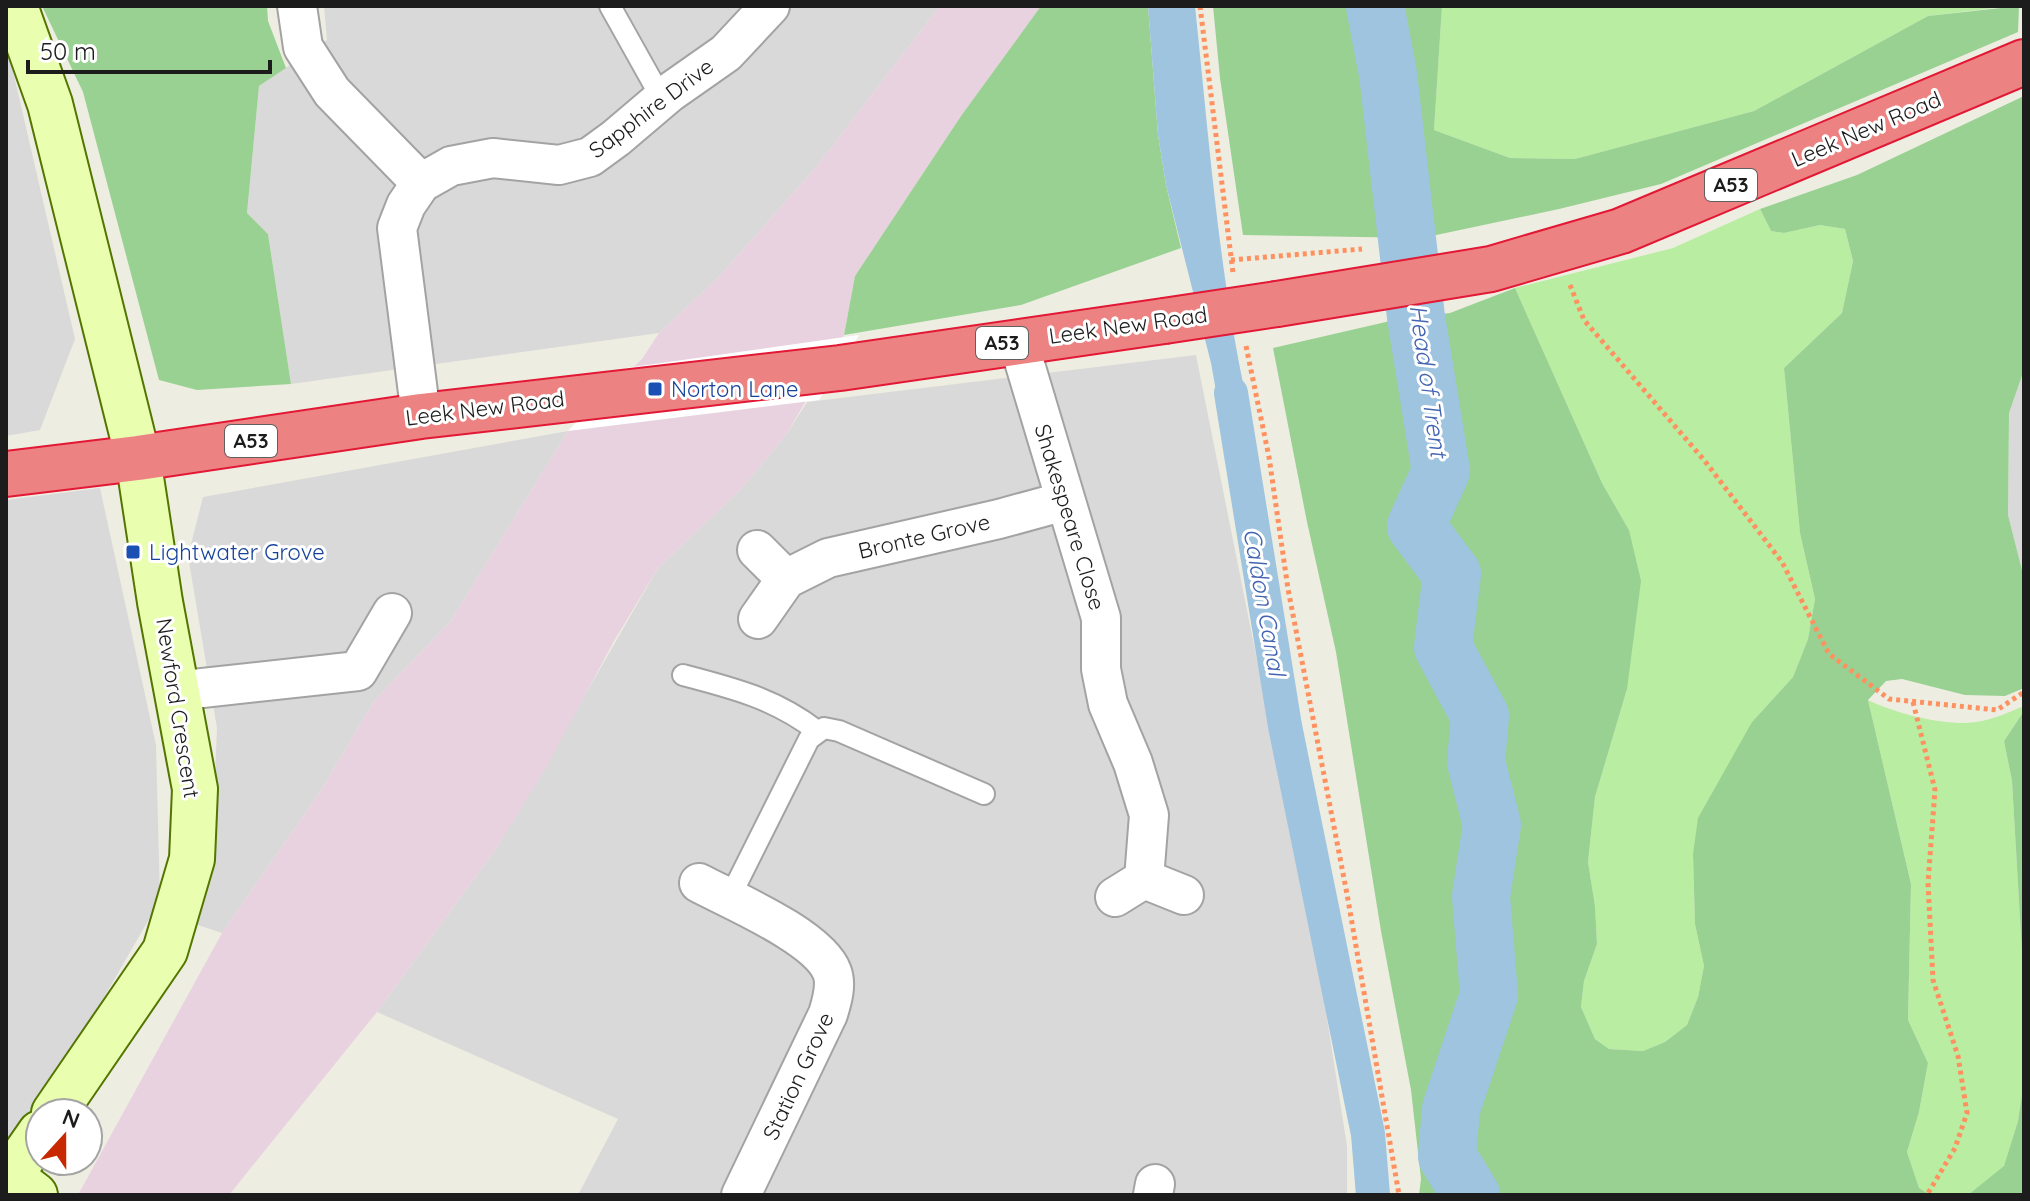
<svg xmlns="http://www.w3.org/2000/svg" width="2030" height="1201" viewBox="0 0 2030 1201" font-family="Quicksand,sans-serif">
	<rect width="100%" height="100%" fill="#eeede1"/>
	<path fill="#dad9d9" d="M324 6H940L818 165 716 280 659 333 291 384 268 234 247 213 259 86 327 40Z
		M6 41 75 339 40 430 6 436Z
		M1196 355 1321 980 1347 1146V1195H578L618 1119 377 1012 498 846 658 568 743 487 786 435 807 402Z
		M2024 370V578L2008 515 2009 413Z
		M568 431 450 622 374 701 322 789 222 933 195 924 213 825 217 728 188 556 203 497Z
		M100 488 156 745 160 900 76 1046 6 1145V500Z"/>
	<path fill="#e8d2e0" d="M940 6H1041L961 116 855 276 844 335 786 435 743 487 658 568 614 641 547 766 498 846 377 1012 229 1195H78L222 933 322 789 374 701 450 622 568 431 642 359 659 333 716 280 818 165Z"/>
	<path fill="#b8eda2" d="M1442 6H2011L1928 16 1754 111 1575 159 1510 158 1434 130Z
		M1760 209 1771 231 1784 233 1820 225 1845 229 1853 261 1842 313 1784 368 1800 533 1815 599 1808 639 1793 677 1752 722 1693 854 1695 924 1704 966 1698 997 1687 1025 1665 1042 1643 1051 1609 1049 1595 1039 1581 1007 1584 981 1597 944 1595 906 1588 862 1595 797 1627 689 1629 530 1602 483 1515 288 1673 248Z
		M1868 700C1895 713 1934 723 1964 723 1985 723 2005 714 2024 706V711L2004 741 2012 781 2024 987V1081L2018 1121 2004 1167 1968 1195H1930L1919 1189 1907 1152 1919 1112 1928 1063 1908 1020 1911 884Z"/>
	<path fill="#98d192" d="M42 6H267L268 21 286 68 259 86 247 213 268 234 291 384 197 390 159 380 83 92Z
		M1041 6H1148L1158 135 1166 185 1181 248 1021 305 844 335 855 276 961 116Z
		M1213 6H1442L1434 130 1510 158 1575 159 1754 111 1928 16 2019 6 2018 32 1661 184 1559 209 1422 238 1243 235 1220 78Z
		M2024 96V370L2009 413 2008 515 2024 578V688L2005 696 1965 695 1902 679 1886 681 1868 700 1911 884 1908 1020 1928 1063 1919 1112 1907 1152 1919 1188 1930 1195H1419L1421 1179 1411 1090 1381 931 1336 652 1307 522 1273 348 1399 319 1450 313 1515 288 1602 483 1629 530 1641 581 1627 689 1595 797 1588 862 1595 906 1597 944 1584 981 1581 1007 1595 1039 1609 1049 1643 1051 1665 1042 1687 1025 1698 997 1704 966 1695 924 1693 854 1698 818 1752 722 1793 677 1808 639 1815 599 1800 533 1784 368 1842 313 1853 261 1845 229 1820 225 1784 233 1771 231 1760 209 1857 175Z
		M2024 711V987L2012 781 2004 741Z
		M2024 1081V1195H1968L2004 1166 2018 1121Z"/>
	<path fill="#9ec4e0" d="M1148 6H1195C1210 148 1220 293 1254 432L1226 446 1211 363 1166 185 1158 135Z"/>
	<path fill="#fff" d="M859 335 819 400 568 431 626 368Z"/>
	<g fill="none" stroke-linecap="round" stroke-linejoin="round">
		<path stroke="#9ec4e0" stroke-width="34" d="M1231 393 1285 726 1368 1134 1373 1195"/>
		<path stroke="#9ec4e0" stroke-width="58" d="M1375 6 1388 74 1416 317 1441 471 1416 526 1452 574 1443 647 1480 716 1476 762 1492 825 1481 896 1489 995 1451 1109 1447 1156 1471 1195"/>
		<g stroke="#a3a3a3" stroke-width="24">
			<path id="lane" d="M610 6 662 99
				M683 675C733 688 776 699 817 731
				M729 899 809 739 824 728 839 731 984 794"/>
		</g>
		<g stroke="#a3a3a3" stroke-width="42">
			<path id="street" d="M297 6 303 47 332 92 421 183
				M1018 341 1101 618V669L1108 704 1133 763 1149 815 1144 879
				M421 416 397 228 406 205 421 183 451 166 493 158 559 165 590 157 616 138 669 93 726 53 770 6
				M757 550 786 579
				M758 619 786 579 828 558 999 519 1065 501
				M175 691 358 671 392 613
				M699 883C733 901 819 937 832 972 837 985 832 1001 828 1014L741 1195
				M1115 897 1144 879 1184 895
				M1153 1195 1155 1184"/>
		</g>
		<g stroke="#527600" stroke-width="48">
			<path id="secondary" d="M15 6 50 104 138 458 160 602 195 789 192 859 165 951 54 1113
				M35 1195 10 1176 40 1133"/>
		</g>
		<g stroke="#e21835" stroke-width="48">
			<path id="highway" d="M1277 304 1491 269 1621 231 2024 62
				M6 474 138 458 421 416 840 368 1164 321"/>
		</g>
		<path stroke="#ff9161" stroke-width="5" stroke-dasharray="4 4" stroke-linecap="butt" d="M1200 6 1233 273
			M1231 260 1362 249
			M1570 285 1584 320 1704 460 1782 562 1829 654 1889 699 1997 710 2024 692
			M1246 346 1269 457 1288 589 1347 894 1399 1195
			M1913 702 1935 790 1928 883 1933 980 1958 1056 1967 1113 1955 1148 1927 1195"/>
		<use href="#lane" stroke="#fff" stroke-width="20"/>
		<use href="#street" stroke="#fff" stroke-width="38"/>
		<use href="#secondary" stroke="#eafeb0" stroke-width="44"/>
		<use href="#highway" stroke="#ec8382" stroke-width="44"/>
		<g stroke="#e21835" stroke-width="48" stroke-linecap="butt">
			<path id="highway-bridge" d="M1164 321 1277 304"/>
		</g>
		<use href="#highway-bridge" stroke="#ec8382" stroke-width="44"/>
	</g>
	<g fill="#1a4fb4" stroke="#fff" stroke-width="3">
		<rect x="647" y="381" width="16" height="16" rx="4"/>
		<rect x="125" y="544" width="16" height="16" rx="4"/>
	</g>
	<g text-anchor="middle" stroke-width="6" stroke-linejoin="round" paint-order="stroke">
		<g fill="#fff" stroke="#606060" stroke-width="2">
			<rect x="1705" y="169" width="52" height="32" rx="6"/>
			<rect x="976" y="327" width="52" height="32" rx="6"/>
			<rect x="225" y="425" width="52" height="32" rx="6"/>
		</g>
		<g font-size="20" font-weight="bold" fill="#1c1c1c">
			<text x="1731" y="192">A53</text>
			<text x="1002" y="350">A53</text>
			<text x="251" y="448">A53</text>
		</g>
		<g font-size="22" fill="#1c1c1c" stroke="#fff">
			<text transform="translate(651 108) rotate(-37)" y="8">Sapphire Drive</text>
			<text transform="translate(1866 129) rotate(-23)" y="8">Leek New Road</text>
			<text transform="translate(1128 325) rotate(-8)" y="8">Leek New Road</text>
			<text transform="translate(485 408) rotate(-7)" y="8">Leek New Road</text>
			<text transform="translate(1070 517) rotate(73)" y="8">Shakespeare Close</text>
			<text transform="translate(924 536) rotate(-13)" y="8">Bronte Grove</text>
			<text transform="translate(178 708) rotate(81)" y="8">Newford Crescent</text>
			<text transform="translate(798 1076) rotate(-65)" y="8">Station Grove</text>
		</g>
		<g font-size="22" fill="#164399" stroke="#fff" text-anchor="start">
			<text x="671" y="397">Norton Lane</text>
			<text x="149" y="560">Lightwater Grove</text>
		</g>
		<g font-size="24" font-style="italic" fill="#4364b1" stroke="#fff">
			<text transform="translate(1428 381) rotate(82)" y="8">Head of Trent</text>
			<text transform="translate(1264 602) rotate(80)" y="8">Caldon Canal</text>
		</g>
	</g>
	<rect width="2030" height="1201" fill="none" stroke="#1c1c1c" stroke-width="16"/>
	<g transform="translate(64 1137) rotate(21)"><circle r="38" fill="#ffffff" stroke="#a4a4a4" stroke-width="2"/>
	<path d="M0-6L14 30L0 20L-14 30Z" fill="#c82800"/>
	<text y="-12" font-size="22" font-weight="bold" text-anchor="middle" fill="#1c1c1c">N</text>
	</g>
	<path d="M28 60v12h242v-12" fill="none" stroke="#1c1c1c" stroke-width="4"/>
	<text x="40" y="60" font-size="24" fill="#1c1c1c" stroke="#ffffff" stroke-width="6" paint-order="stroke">50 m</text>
</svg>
